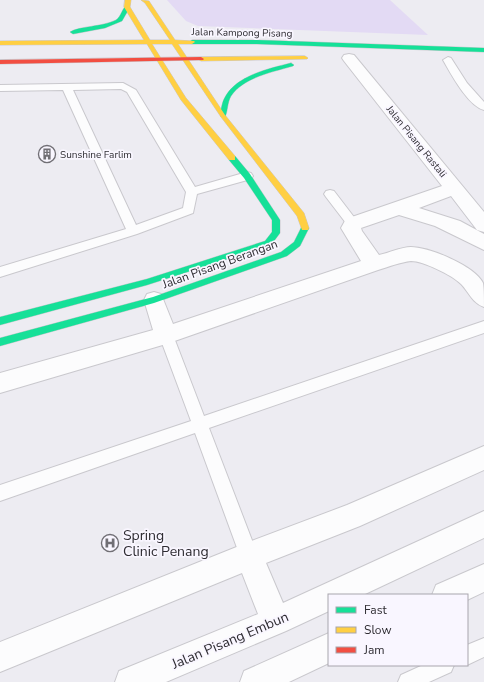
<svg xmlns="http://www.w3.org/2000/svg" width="484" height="682" viewBox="0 0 484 682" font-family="'Nunito Sans',sans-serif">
	<rect width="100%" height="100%" fill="#edecf2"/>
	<path fill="#e3daf4" d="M167 0H390L428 35 198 26 186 21Z"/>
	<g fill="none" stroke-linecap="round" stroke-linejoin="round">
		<g stroke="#c9c8cd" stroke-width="2">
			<path id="lane" d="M448 57 451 58 467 83 484 102V110C468 106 451 74 443 60Z
				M123 83 136 90 195 187 247 172 251 173 253 176 251 179 197 194 193 213 137 234 0 277V267L126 229 63 90 0 91V85ZM121 89 127 92 186 192 183 208 136 225 73 90Z
				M330 190 334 191 357 221 359 224 357 227 353 228 349 227 326 197 324 194 326 191Z
				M484 321V333L209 428 258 556 255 562 249 565 243 562 240 556 195 433 0 501V485L191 421 159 335 161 331 166 329 171 331 173 335 204 416Z
				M484 638V657L467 665V645Z
				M423 665H454L451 672 429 682H398L401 675Z"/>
		</g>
		<g stroke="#c9c8cd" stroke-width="2">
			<path id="street" d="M349 54 354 55 484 212V232L477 230 451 196 419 208 460 221 484 234V250L435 226 399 215 361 228 362 231 379 255C389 253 401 247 411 247 429 247 475 266 483 283 484 289 484 300 484 307 472 303 469 292 461 284 452 275 423 261 411 261 401 262 388 267 378 270L166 344 0 393V373L153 330 144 300 147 294 154 292 161 294 173 324 361 261 341 228 346 219 442 186 344 61 342 58 344 55Z
				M484 446V470L360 526 266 563 283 603 484 511V538L363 595H329V611L286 631 166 682H115L119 671 258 614 242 573 0 672V642L249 542 347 505Z
				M484 564V592L467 600V595H432L436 585Z
				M329 633V663L289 682H240L244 671Z"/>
		</g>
		<g stroke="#c9c8cd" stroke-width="1">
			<path id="fast" d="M127 5 130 7 122 21 105 28 73 34 70 32C79 26 102 27 116 20 121 17 122 8 127 5Z
				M257 40 484 48V52L257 44H192L189 42 192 40Z
				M291 63 294 65 293 66C273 72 244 77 231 96 227 103 228 111 225 117H221C220 114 221 109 222 105 229 77 267 69 291 63Z
				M229 156H235L250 174 280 220V233L271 245 147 285 0 325V317L147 279 265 241 272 232V220L244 178 229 160Z
				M305 225 309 228 300 246 287 256 154 303 0 346V338L153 297 281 252 294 242 302 226Z"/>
		</g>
		<g stroke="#c9c8cd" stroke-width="1">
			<path id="slow" d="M125 0H131L130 7 150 40H170L145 3 141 0 149 1 175 40 194 41 195 42 192 44H178L225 115 304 213 309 228 308 230H302L297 216 221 117 172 44H152L186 98 235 156V160H229L181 100 147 44 0 45V41L144 40 124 7Z
				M305 56 308 58 307 59 201 61 198 59 201 57Z"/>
		</g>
		<g stroke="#c9c8cd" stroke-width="1">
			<path id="jam" d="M201 57 204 59 203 60 0 64V60Z"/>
		</g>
		<use href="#lane" fill="#fcfcfd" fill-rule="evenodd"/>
		<use href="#street" fill="#fcfcfd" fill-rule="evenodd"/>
		<use href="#fast" fill="#16e098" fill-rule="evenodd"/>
		<use href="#slow" fill="#ffcf43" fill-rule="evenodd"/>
		<use href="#jam" fill="#f24e42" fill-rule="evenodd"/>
	</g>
	<defs>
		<g id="building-ring" transform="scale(0.9)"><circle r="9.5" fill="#f9f6ff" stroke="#716f75" stroke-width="1.5"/><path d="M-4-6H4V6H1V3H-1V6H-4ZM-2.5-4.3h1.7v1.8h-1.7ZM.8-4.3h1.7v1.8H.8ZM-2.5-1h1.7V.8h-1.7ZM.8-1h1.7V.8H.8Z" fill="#716f75"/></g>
		<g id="hospital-ring" transform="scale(0.9)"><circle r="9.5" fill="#f9f6ff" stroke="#716f75" stroke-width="1.5"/><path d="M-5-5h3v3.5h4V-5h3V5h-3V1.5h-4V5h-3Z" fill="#716f75"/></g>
	</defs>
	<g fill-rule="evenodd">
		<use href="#building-ring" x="47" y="154"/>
		<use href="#hospital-ring" x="110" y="543"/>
	</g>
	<g text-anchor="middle" stroke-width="3.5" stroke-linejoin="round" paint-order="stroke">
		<g font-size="10" fill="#2e2c32" stroke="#f9f6ff">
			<text transform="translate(242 32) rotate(1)" y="4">Jalan Kampong Pisang</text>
			<text transform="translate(417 141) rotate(51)" y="4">Jalan Pisang Rastali</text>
		</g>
		<g font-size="10" fill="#2e2c32" stroke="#f9f6ff" text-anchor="start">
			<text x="60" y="158">Sunshine Farlim</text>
		</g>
		<g font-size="12" fill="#2e2c32" stroke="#f9f6ff">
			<text transform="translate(220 264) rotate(-20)" y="4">Jalan Pisang Berangan</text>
		</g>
		<g font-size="14" fill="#2e2c32" stroke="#f9f6ff" text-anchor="start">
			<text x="123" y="540">Spring<tspan x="123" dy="16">Clinic Penang</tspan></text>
		</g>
		<g font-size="14" fill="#2e2c32" stroke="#f9f6ff">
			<text transform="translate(230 640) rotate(-23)" y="5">Jalan Pisang Embun</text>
		</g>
	</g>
	<rect x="328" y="594" width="140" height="72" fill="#f9f6ff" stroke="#a8a5ad"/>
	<rect x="336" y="607" width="20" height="6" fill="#16e098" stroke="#a8a5ad"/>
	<text x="364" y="614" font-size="12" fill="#2e2c32">Fast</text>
	<rect x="336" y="627" width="20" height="6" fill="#ffcf43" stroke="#a8a5ad"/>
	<text x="364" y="634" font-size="12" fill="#2e2c32">Slow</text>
	<rect x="336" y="647" width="20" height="6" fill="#f24e42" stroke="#a8a5ad"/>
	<text x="364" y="654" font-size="12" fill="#2e2c32">Jam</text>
</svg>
